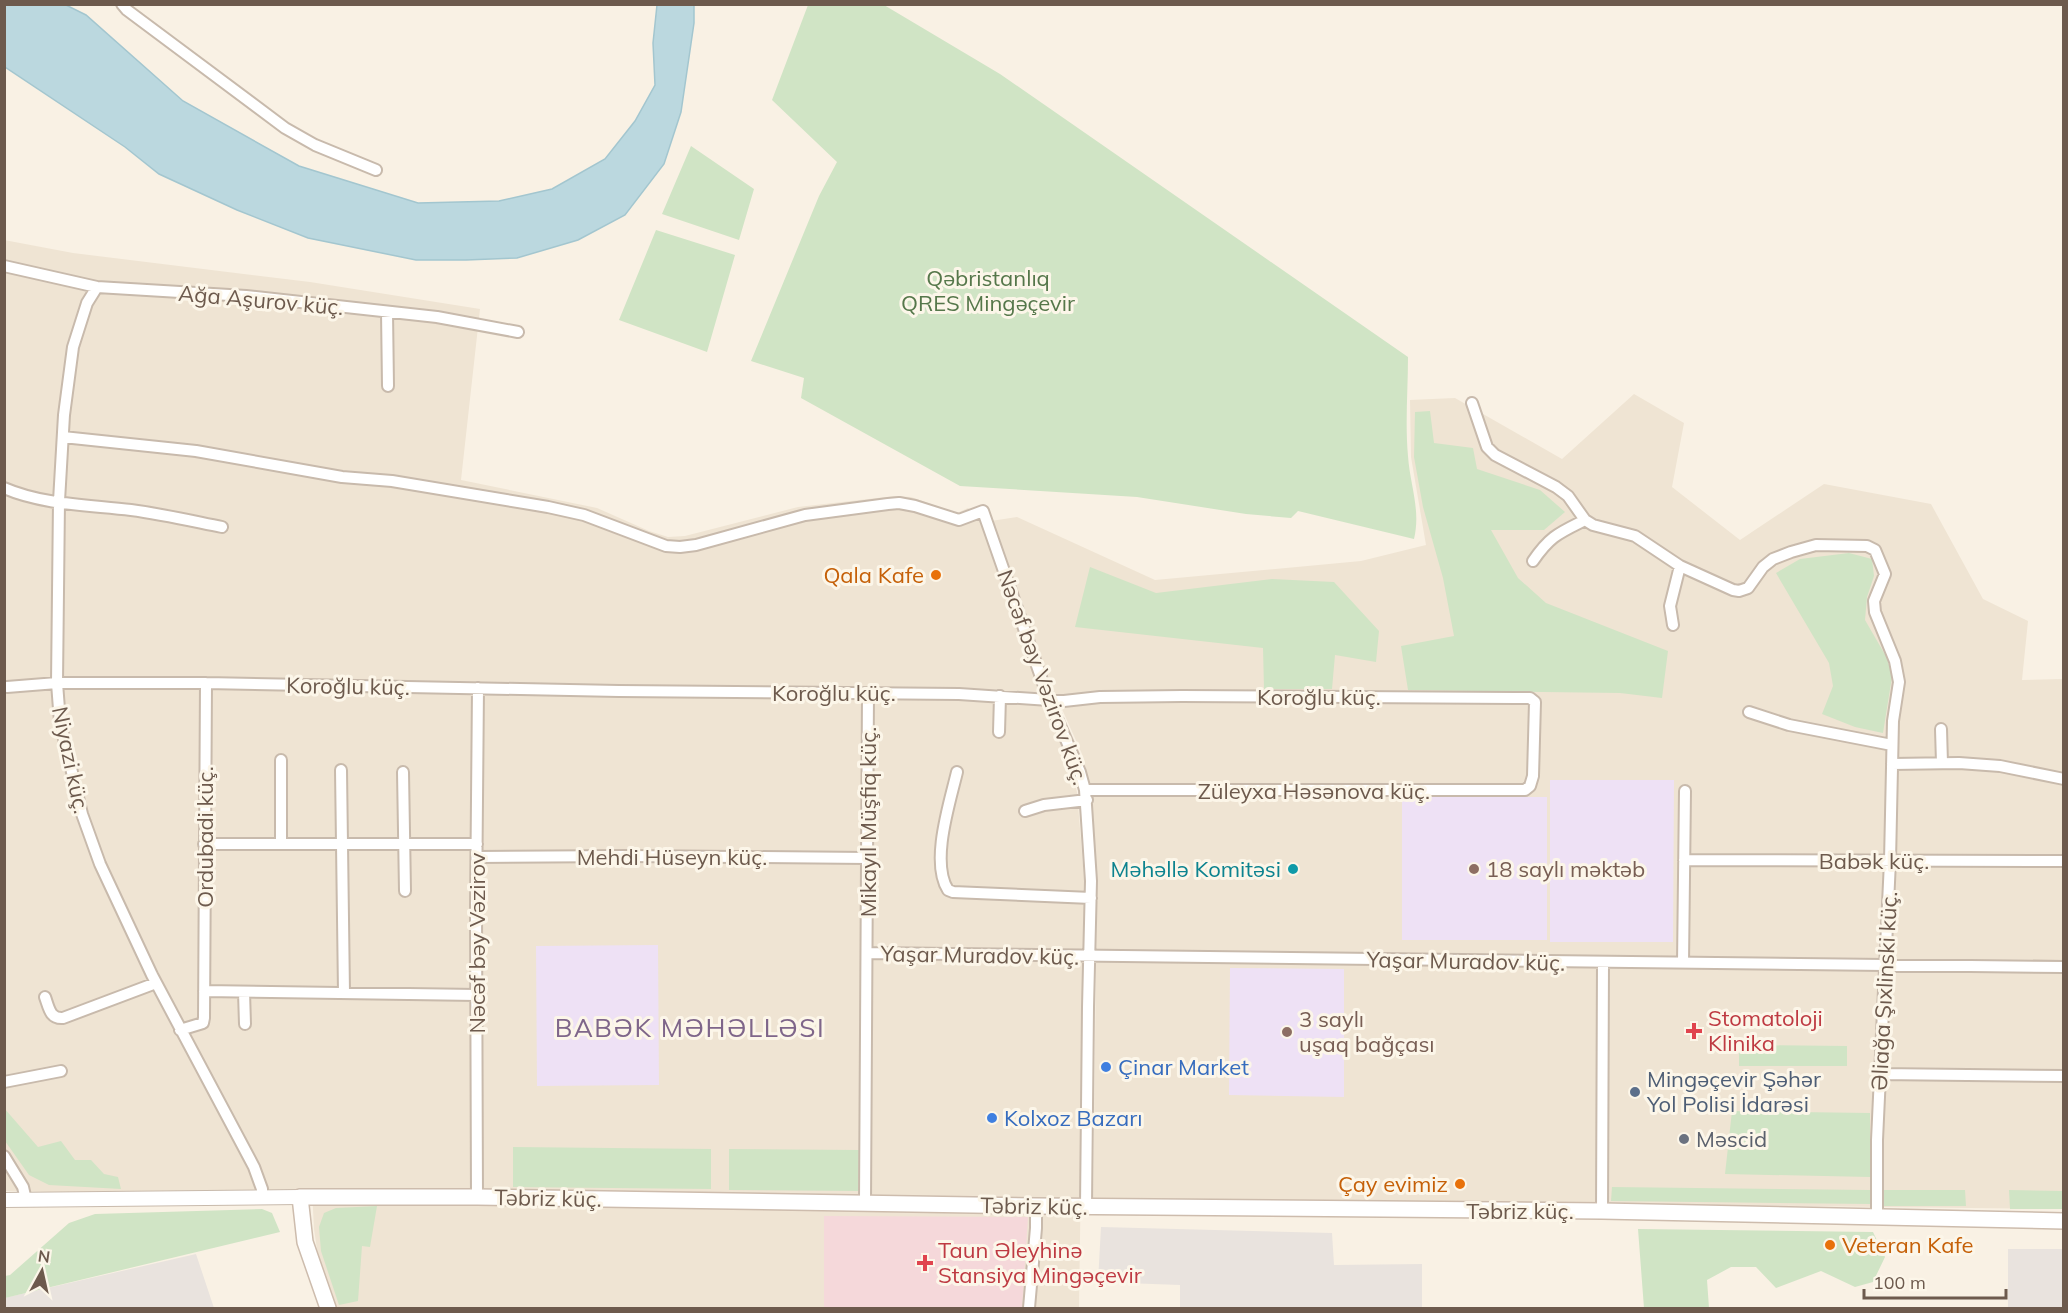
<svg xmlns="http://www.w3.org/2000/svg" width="2068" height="1313" viewBox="0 0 2068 1313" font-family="Mulish,sans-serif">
	<rect width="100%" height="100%" fill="#f9f1e4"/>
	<path fill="#efe4d3" d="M4 240 73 253 310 282 480 309 461 480 597 508 649 531 668 537 685 536 798 507 895 496 911 497 957 513 968 508 980 517 1046 707 1070 767 1077 792 1085 890 1079 1308H336L318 1256 314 1229 312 1190 92 1193 5 1191Z
		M1634 394 1684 423 1672 487 1740 540 1824 484 1931 504 1983 599 2028 621 2022 680 2063 679V1209L1093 1198 1097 889 1090 786 1082 754 1053 689 991 521 1017 517 1155 580 1361 561 1426 545 1411 457 1410 400 1455 398 1562 459Z"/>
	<path fill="#e9e3de" d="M1101 1227 1332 1233 1334 1265 1422 1264V1308H1180V1285L1098 1282Z
		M2008 1249H2063V1308H2008Z
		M196 1254 214 1308H5L4 1298Z"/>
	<path fill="#eee1f5" d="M1550 780H1674L1673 942H1550Z
		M1402 797H1547V940H1402Z
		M658 945 659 1085 537 1086 536 946Z
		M1230 968 1344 969V1097L1229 1095Z"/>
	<path fill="#f5d8da" d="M824 1216 1028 1217 1022 1308H824Z"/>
	<path fill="#d0e4c5" d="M808 5H884L1000 74 1408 357C1408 390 1405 423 1408 456 1410 485 1421 510 1414 539L1298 511 1291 518 1246 514 1137 497 960 486 801 398 804 378 751 361 819 196 837 162 772 100Z
		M691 146 754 189 739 240 662 214Z
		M656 230 735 255 707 352 619 320Z
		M1430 411 1434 443 1473 448 1477 469 1540 490 1565 512 1544 530H1491L1518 578 1546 603 1668 651 1662 698 1620 693 1408 690 1401 646 1454 636 1443 578 1423 507 1414 457 1415 412Z
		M1849 553 1872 559 1874 576 1867 597 1865 620 1887 658 1892 677 1883 733 1855 727 1822 714 1833 686 1829 663 1776 573 1800 559Z
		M1090 567 1156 593 1272 579 1334 582 1379 631 1376 662 1335 655 1332 689H1264L1263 648 1075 627Z
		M1739 1045 1847 1046V1066H1739Z
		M4 1108 38 1147 61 1141 75 1160H91L104 1174 118 1177 121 1189 49 1185 29 1175 5 1141Z
		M1732 1111 1870 1113V1177L1725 1174Z
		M513 1147 711 1149V1189L513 1187Z
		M729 1149 859 1150 858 1191 729 1190Z
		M1612 1187 1870 1190 1871 1204 1611 1201Z
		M1884 1190H1965L1966 1206H1884Z
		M2009 1190 2063 1191V1209H2010Z
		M377 1206 370 1247 362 1246 358 1301 339 1305 321 1251 319 1227 324 1213 336 1208Z
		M262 1209 272 1213 280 1232 5 1298V1276L10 1275 69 1223 95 1214Z
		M1638 1229 1873 1232 1885 1257 1873 1282 1855 1287 1821 1271 1776 1288 1756 1267H1731L1707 1280 1709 1308H1644Z"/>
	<path fill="#bbd8df" stroke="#a3c6cf" stroke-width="1.5" d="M4 5H66L86 15 183 101 299 166 418 203 499 201 552 189 605 159 635 121 655 85 653 43 657 5H694V23L681 112 664 164 625 215 578 240 517 258 466 260H416L308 238 237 210 159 174 125 147 5 67Z"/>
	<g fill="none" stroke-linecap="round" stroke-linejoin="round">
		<g stroke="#c8baac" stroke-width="14">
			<path id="minor" d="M122 4 127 10 285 128 315 145 376 170
				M4 266 97 287 246 296 437 317 518 332
				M97 287 87 303 73 347 64 415 59 501 57 683 60 722 82 814 100 864 152 975 254 1167 262 1189V1198
				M387 312 388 386
				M1472 403 1487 447 1495 455 1556 487 1568 496 1585 520 1593 525 1635 536 1680 566 1733 590 1739 591 1748 588 1763 567 1773 559 1791 552 1816 545 1867 546 1875 550 1885 574 1874 601 1875 612 1895 661 1899 682 1893 721 1890 861 1877 1140V1218
				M63 437 196 451 342 477 392 481 548 507 584 515 666 546 680 547 696 545 805 515 888 504 899 503 915 506 959 520 983 511 1049 700 1080 772 1085 790 1091 881 1088 1007 1086 1207
				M4 488C43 505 90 505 131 510 162 514 192 521 222 527
				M1533 561C1550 536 1559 533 1585 520
				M1673 625 1670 606 1680 566
				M7 687 57 683H206L619 691 959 694 1064 701 1100 697 1182 696 1514 698H1530L1535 702 1533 776 1530 786 1525 790H1085
				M1749 712 1789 725 1892 745
				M1941 729 1942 763
				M999 732 1000 696
				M1892 764 1959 763 2000 766 2064 779
				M341 770 344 993
				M403 772 405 891
				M957 772C950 802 930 862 948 890L953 892 1091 898
				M1025 811 1044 805 1087 800
				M204 844H477
				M281 844V760
				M477 857 628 856 868 858
				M1684 860 2064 861
				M868 953 2064 967
				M1683 963 1685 791
				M204 991 477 995
				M244 992 245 1024
				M45 997C49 1008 50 1019 63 1018L156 983
				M180 1030 203 1023 204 1018 206 683
				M1879 1074 2064 1076
				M4 1082 61 1071
				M4 1156 23 1187 26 1200
				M477 1197 476 910 478 688
				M865 1203 868 693
				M1602 1211 1603 962
				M1029 1308 1036 1228V1206"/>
		</g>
		<g stroke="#c8baac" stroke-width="16">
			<path id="tertiary" d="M4 1200 300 1197"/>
		</g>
		<g stroke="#cdbcad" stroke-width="18">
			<path id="secondary" d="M328 1308 305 1242 300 1197H477L1036 1206 1602 1211 2064 1221"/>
		</g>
		<use href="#minor" stroke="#fff" stroke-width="10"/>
		<use href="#tertiary" stroke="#fff" stroke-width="14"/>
		<use href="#secondary" stroke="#fff" stroke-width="15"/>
	</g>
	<g fill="#e8710a" stroke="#fcf6e9" stroke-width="2">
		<circle cx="936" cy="575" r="6"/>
		<circle cx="1460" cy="1184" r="6"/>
		<circle cx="1830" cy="1245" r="6"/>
	</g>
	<circle fill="#0f9aa8" stroke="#fcf6e9" stroke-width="2" cx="1293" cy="869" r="6"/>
	<g fill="#8d6e63" stroke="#fcf6e9" stroke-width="2">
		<circle cx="1474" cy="869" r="6"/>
		<circle cx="1287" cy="1032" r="6"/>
	</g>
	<g fill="#e0444e" stroke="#fcf6e9" stroke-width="2">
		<path d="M1691 1022h6v6h6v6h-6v6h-6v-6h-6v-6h6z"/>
		<path d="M922 1254h6v6h6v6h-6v6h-6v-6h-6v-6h6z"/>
	</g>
	<g fill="#3f7fe0" stroke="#fcf6e9" stroke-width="2">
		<circle cx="1106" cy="1067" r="6"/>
		<circle cx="992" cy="1118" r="6"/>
	</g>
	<circle fill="#5c6f8a" stroke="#fcf6e9" stroke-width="2" cx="1635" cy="1092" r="6"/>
	<circle fill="#6b7280" stroke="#fcf6e9" stroke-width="2" cx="1684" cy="1139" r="6"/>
	<g text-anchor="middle" stroke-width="6" stroke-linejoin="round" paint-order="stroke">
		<g font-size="22" fill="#55774a" stroke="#fcf6e9">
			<text x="988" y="286">Qəbristanlıq<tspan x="988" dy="25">QRES Mingəçevir</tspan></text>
		</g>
		<g font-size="22" fill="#6d5a4d" stroke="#fcf6e9">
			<text transform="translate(261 300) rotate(5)" y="8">Ağa Aşurov küç.</text>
			<text transform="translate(1043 677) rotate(70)" y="8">Nəcəf bəy Vəzirov küç.</text>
			<text transform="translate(348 686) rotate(1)" y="8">Koroğlu küç.</text>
			<text x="834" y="701">Koroğlu küç.</text>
			<text x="1319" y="705">Koroğlu küç.</text>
			<text transform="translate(71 760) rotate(78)" y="8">Niyazi küç.</text>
			<text x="1314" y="799">Züleyxa Həsənova küç.</text>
			<text transform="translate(868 822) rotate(-90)" y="8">Mikayıl Müşfiq küç.</text>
			<text transform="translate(205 837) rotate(-90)" y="8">Ordubadi küç.</text>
			<text x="672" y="865">Mehdi Hüseyn küç.</text>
			<text x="1874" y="869">Babək küç.</text>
			<text transform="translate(477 943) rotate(-90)" y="8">Nəcəf bəy Vəzirov</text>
			<text transform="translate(980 955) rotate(1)" y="8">Yaşar Muradov küç.</text>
			<text transform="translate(1466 961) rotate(1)" y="8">Yaşar Muradov küç.</text>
			<text transform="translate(1884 991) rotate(-87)" y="8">Əliağa Şıxlinski küç.</text>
			<text transform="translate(548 1198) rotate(1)" y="8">Təbriz küç.</text>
			<text transform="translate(1034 1206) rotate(1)" y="8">Təbriz küç.</text>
			<text x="1520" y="1219">Təbriz küç.</text>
		</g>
		<g font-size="22" fill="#c56008" stroke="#fcf6e9" text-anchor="end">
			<text x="924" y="583">Qala Kafe</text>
			<text x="1448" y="1192">Çay evimiz</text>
			<text x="1842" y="1253" text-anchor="start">Veteran Kafe</text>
		</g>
		<g font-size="22" fill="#0d838f" stroke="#fcf6e9" text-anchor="end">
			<text x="1281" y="877">Məhəllə Komitəsi</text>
		</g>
		<g font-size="22" fill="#785e54" stroke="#fcf6e9" text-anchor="start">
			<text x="1486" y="877">18 saylı məktəb</text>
			<text x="1299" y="1027">3 saylı<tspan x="1299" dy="25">uşaq bağçası</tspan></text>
		</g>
		<g font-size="22" fill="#be3a42" stroke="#fcf6e9" text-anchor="start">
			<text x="1708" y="1026">Stomatoloji<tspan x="1708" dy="25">Klinika</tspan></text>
			<text x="938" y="1258">Taun Əleyhinə<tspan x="938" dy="25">Stansiya Mingəçevir</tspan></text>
		</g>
		<g font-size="22" fill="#366cbe" stroke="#fcf6e9" text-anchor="start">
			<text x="1118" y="1075">Çinar Market</text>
			<text x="1004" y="1126">Kolxoz Bazarı</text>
		</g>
		<g font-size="22" fill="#4e5e75" stroke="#fcf6e9" text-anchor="start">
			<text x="1647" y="1087">Mingəçevir Şəhər<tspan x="1647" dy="25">Yol Polisi İdarəsi</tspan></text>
		</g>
		<g font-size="22" fill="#5b616d" stroke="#fcf6e9" text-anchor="start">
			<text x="1696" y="1147">Məscid</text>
		</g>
		<g font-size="26" letter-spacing="1.5" fill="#7f668a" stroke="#fcf6e9">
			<text x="690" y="1037">BABƏK MƏHƏLLƏSI</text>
		</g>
	</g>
	<rect width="2068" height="1313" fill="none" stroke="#6d5a4d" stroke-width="12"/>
	<g transform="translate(42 1271) rotate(8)" stroke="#fcf6e9" stroke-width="4.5" paint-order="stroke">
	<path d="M0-4.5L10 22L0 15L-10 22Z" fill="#6d5a4d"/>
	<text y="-9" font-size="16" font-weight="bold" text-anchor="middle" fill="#6d5a4d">N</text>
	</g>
	<path d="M1864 1289v9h142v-9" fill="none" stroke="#6d5a4d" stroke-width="3"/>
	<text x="1873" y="1289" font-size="18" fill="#6d5a4d" stroke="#fcf6e9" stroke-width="4.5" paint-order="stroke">100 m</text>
</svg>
